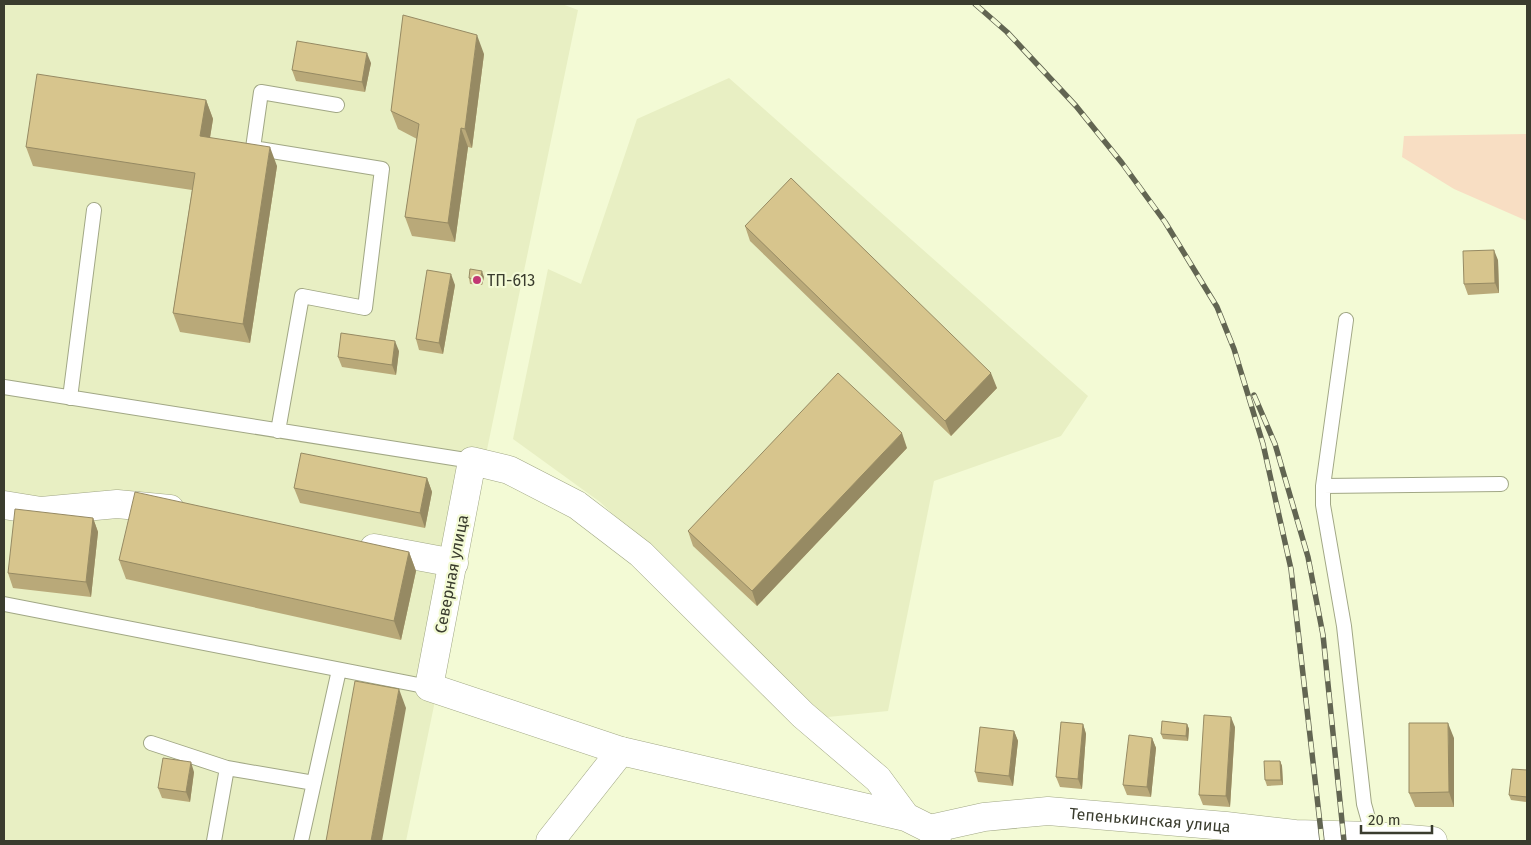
<svg xmlns="http://www.w3.org/2000/svg" width="1531" height="845" viewBox="0 0 1531 845" font-family="'Fira Sans',sans-serif">
	<rect width="100%" height="100%" fill="#f3fad5"/>
	<path fill="#e8efc3" d="M4 4H562L578 10 406 841H4Z
		M729 78 1088 396 1061 436 934 481 888 711 818 718 687 584 600 502 513 439 548 269 581 284 637 119Z"/>
	<path fill="#f8dec3" d="M1527 134V221L1454 189 1402 157 1404 136Z"/>
	<g fill="none" stroke-linecap="round" stroke-linejoin="round">
		<g stroke="#a1a785" stroke-width="16">
			<path id="service" d="M1346 320 1323 486V505L1344 626 1364 804 1373 836
				M4 387 472 461
				M70 398 94 210
				M278 431 302 296 365 308 382 169 253 148 261 92 337 105
				M1323 486 1501 484
				M4 604 429 687
				M151 743 227 768 214 841
				M227 768 314 783
				M301 841 339 670"/>
		</g>
		<g stroke="#a1a785" stroke-width="29">
			<g id="minor">
				<path d="M4 505 41 511 117 504 170 509"/>
				<path d="M374 548 454 563"/>
				<path d="M906 817 878 779 803 715 641 554 577 505 509 470 472 461 429 687 621 751 906 817 930 829 937 841"/>
				<path id="s1" d="M930 829 984 817 1048 811 1226 826 1295 834 1373 836 1433 841"/>
				<path d="M550 841 621 751"/>
			</g>
		</g>
		<use href="#service" stroke="#fff" stroke-width="14"/>
		<use href="#minor" stroke="#fff" stroke-width="28"/>
		<g stroke="#626552" stroke-width="5.5">
			<path id="rail" d="M975 4 1007 32 1076 106 1122 163 1165 222 1217 307 1234 349 1263 444 1291 569 1322 841
				M1254 395 1275 444 1308 557 1323 635 1344 841"/>
		</g>
		<use href="#rail" stroke="#f3fad5" stroke-width="4" stroke-dasharray="11" stroke-linecap="butt"/>
	</g>
	<path fill="#b9a979" d="M484 54 472 148 468 147 455 242 412 236 405 217 417 139 398 129 391 111Z
		M371 63 365 92 296 81 292 70Z
		M206 100 213 119 210 138 277 166 250 343 180 332 173 313 192 190 33 166 26 147Z
		M745 226 997 388 951 436 750 241Z
		M1498 260 1499 293 1468 295 1464 284Z
		M484 277 482 285 470 284 469 278Z
		M455 285 443 354 419 350 416 339Z
		M399 351 396 375 342 367 338 357Z
		M907 448 757 606 693 546 688 531Z
		M427 478 432 492 425 528 300 503 294 488Z
		M93 518 98 532 91 597 13 588 8 573Z
		M409 552 416 571 401 640 126 579 119 560Z
		M1083 724 1086 734 1082 789 1060 787 1056 777Z
		M1187 724 1189 729 1188 741 1163 739 1161 734Z
		M1235 727 1230 807 1203 805 1199 795Z
		M1014 731 1018 741 1013 786 978 782 975 772Z
		M1152 738 1156 748 1151 797 1127 795 1123 785Z
		M1454 738V807H1415L1409 793Z
		M1280 761 1282 766 1283 785 1267 786 1265 780Z
		M1527 770V802L1511 800 1509 795Z
		M194 772 190 802 162 798 158 788Z"/>
	<path fill="#968a63" d="M477 35 484 54 472 148 465 129Z
		M367 53 371 63 365 92 362 82Z
		M206 100 213 119 207 155 200 136Z
		M461 128 468 147 455 242 448 223Z
		M270 147 277 166 250 343 243 324Z
		M1494 250 1498 260 1499 293 1495 283Z
		M482 271 484 277 482 285 480 280Z
		M451 274 455 285 443 354 439 343Z
		M395 341 399 351 396 375 392 365Z
		M991 373 997 388 951 436 945 421Z
		M902 433 907 448 757 606 752 591Z
		M427 478 432 492 425 528 420 513Z
		M93 518 98 532 91 597 86 582Z
		M409 552 416 571 401 640 394 621Z
		M399 689 406 708 382 841H371Z
		M1231 717 1235 727 1230 807 1226 796Z
		M1448 723 1454 738V807L1449 792Z
		M1083 724 1086 734 1082 789 1078 779Z
		M1187 724 1189 729 1188 741 1186 736Z
		M1014 731 1018 741 1013 786 1009 776Z
		M1152 738 1156 748 1151 797 1147 787Z
		M1280 761 1282 766 1283 785 1281 780Z
		M191 762 194 772 190 802 186 792Z"/>
	<path fill="#d7c58d" stroke="#968a63" d="M403 15 477 35 465 129 461 128 448 223 405 217 419 124 391 111Z
		M297 41 367 53 362 82 292 70Z
		M37 74 206 100 200 136 270 147 243 324 173 313 195 173 26 147Z
		M791 178 991 373 945 421 745 226Z
		M1494 250 1495 283 1464 284 1463 251Z
		M470 269 482 271 480 280 469 278Z
		M427 270 451 274 439 343 416 339Z
		M341 333 395 341 392 365 338 357Z
		M838 373 902 433 752 591 688 531Z
		M301 453 427 478 420 513 294 488Z
		M135 492 409 552 394 621 119 560Z
		M15 509 93 518 86 582 8 573Z
		M355 681 399 689 371 841H326Z
		M1204 715 1231 717 1226 796 1199 795Z
		M1162 721 1187 724 1186 736 1161 734Z
		M1061 722 1083 724 1078 779 1056 777Z
		M1409 723H1448L1449 792 1409 793Z
		M980 727 1014 731 1009 776 975 772Z
		M1129 735 1152 738 1147 787 1123 785Z
		M163 758 191 762 186 792 158 788Z
		M1264 761H1280L1281 780H1265Z
		M1512 769 1527 770V797L1509 795Z"/>
	<circle fill="#c23974" stroke="#f3fad5" stroke-width="2" cx="477" cy="280" r="5"/>
	<g text-anchor="middle" stroke-width="4.5" stroke-linejoin="round" paint-order="stroke">
		<g font-size="16" fill="#3a3c2e" stroke="#f3fad5" text-anchor="start">
			<text x="487" y="286">ТП-613</text>
		</g>
		<g font-size="16" fill="#3a3c2e" stroke="#f3fad5">
			<text transform="translate(451 574) rotate(-79)" y="6">Северная улица</text>
			<text dy="6" stroke="none"><textPath href="#s1" startOffset="222">Тепенькинская улица</textPath></text>
		</g>
	</g>
	<rect width="1531" height="845" fill="none" stroke="#3a3c2e" stroke-width="10"/>
	<path d="M1361 825v8h71v-8" fill="none" stroke="#3a3c2e" stroke-width="2.5"/>
	<text x="1368" y="825" font-size="15" fill="#3a3c2e" stroke="#f3fad5" stroke-width="4" paint-order="stroke">20 m</text>
</svg>
